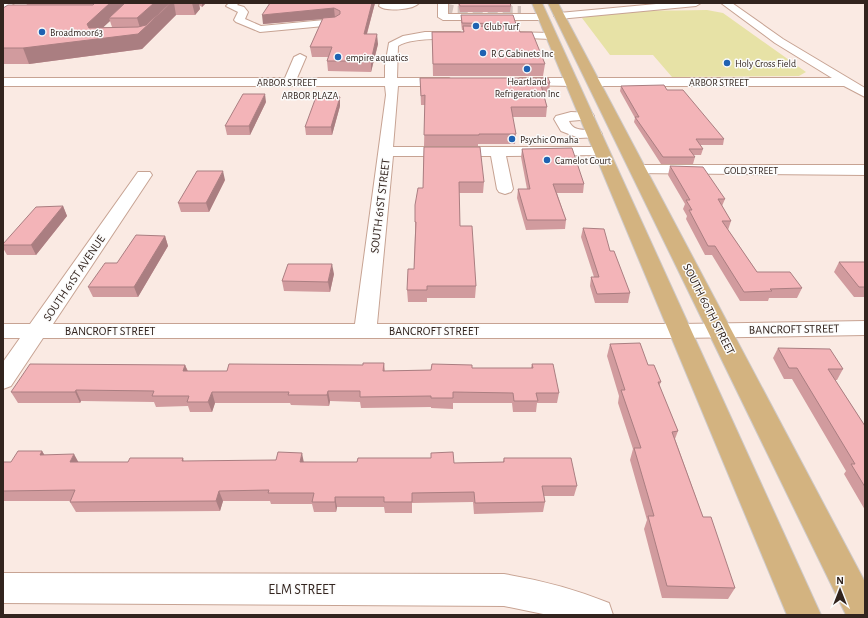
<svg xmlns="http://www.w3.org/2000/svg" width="868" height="618" viewBox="0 0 868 618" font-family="'Alegreya Sans',sans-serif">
	<rect width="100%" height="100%" fill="#faeae3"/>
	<path fill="#e7e2a6" d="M707 10 723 13 806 72 799 76 672 77 653 55H610L582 18C622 9 666 11 707 10Z"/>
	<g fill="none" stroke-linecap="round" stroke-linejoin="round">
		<path stroke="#d2c2bc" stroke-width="10" stroke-dasharray="10 5" stroke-linecap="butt" d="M443 8 457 11H521"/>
		<g stroke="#c7a393" stroke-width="2">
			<path id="minor" d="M3 3H15L3 10Z
				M229 3H239L237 5 244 7 248 12 245 19 261 26 335 19 340 22 335 25 260 32 236 22 234 20 238 12 226 6Z
				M380 3H419C413 10 386 12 379 6Z
				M438 3H448V14H543L548 17 543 20H443L438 17Z
				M667 3H701L696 6 559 19 554 16 559 13Z
				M721 3H732L783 39 865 88V97L844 86H594L588 82 594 78H832L775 43Z
				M425 32H460L465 35C460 42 414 35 398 46L397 78H449L455 82 449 86H398L393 147H602L607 148 609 151 607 154 602 155 506 156 513 189 511 192 505 194 499 192 497 189 491 156H393L377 324H680L865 321V335L680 338H43L11 386 3 389V362L20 338H3V324H30L138 172H150L152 175 53 324H355L386 95 385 86H3V78H285L294 57 300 54 306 57 297 78H385V66L389 43 403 36Z
				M504 32 551 33 556 36 551 39 500 37 499 35Z
				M520 78H572L578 82 572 86 516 85 514 82Z
				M571 112 592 113 594 116 592 119 569 121C574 134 589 128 600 131L602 134 600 137 579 138 561 131 554 119 556 116Z
				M638 165H865V175L632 173 630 170 632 167Z
				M3 573 504 574C540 580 575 589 609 603L613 615H548L504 606 3 603Z"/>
		</g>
		<g stroke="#cecac9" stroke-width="2">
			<path id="major" d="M532 3H542L821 615H787Z
				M548 3H558L865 582V615H846Z"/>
		</g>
		<use href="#minor" fill="#fff" fill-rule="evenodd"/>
		<use href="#major" fill="#d3b380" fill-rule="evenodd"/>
	</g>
	<path fill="#d19b9e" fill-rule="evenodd" d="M26 3H206L202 7 199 5 200 9 195 15H176L142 49 29 64H3V8L27 5ZM110 21 112 27H103Z
		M270 3H375L367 34 378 44 371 72 328 71 327 61 328 57H312L310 47 323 19 263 24Z
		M458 3H510L511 6 510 12H460Z
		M461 15 516 24 515 27 545 64 543 76H433L432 32H463V30H462L461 22Z
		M420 78 550 83 549 92H547L546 95H544L547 107 546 117H512L516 134 515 144H478V146H424L425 105H421Z
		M621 86 667 90 724 139 723 145H700L703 149 701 155H693L695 157 693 164H661L634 122 635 118 620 91Z
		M266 102 250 135H227L225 126Z
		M340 106 332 135H306L305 127Z
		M424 147 484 182 483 193H459L460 226 476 286 475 298H427V302H408L407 290 414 269 415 233V222L423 188Z
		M522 149 584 184 583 193H557L566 220 565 229 526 230 517 198 518 189H527L521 157Z
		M670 166 725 199 722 206 731 221 728 230 757 272 802 288 797 298H769L768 301H740L712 255H705L686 219 687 216 683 209 685 204 668 175Z
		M225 180 209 212H181L178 203Z
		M63 206 67 216 36 255H7L3 248V244Z
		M583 228 610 251 630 293 628 303H595L590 286 591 277H594L581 237Z
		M165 236 168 246 138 297H93L88 287Z
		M839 262 865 263V297H854L834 272Z
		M334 274 330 292 284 291 282 281Z
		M610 344 648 365 661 382 659 386 678 431 675 439 703 517 735 588 728 599 662 598 644 529 647 520 630 460 633 449 618 403 619 396 607 356Z
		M778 348 843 369 837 380H835L865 426V510L844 474 846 471 792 379H784L773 358Z
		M384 363 385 371 431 370 472 368H531L532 364 559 393 557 403H537L536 412H513L512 403H453V409L431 408V407L361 408 360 402 330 401 329 406 291 405 290 403H215L212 412H190L188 406 156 407 154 402 81 401 80 403H18L11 392 185 365 188 371H227L363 365Z
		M42 451 44 455 79 462H128L183 458 184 461 454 463 503 462 504 458 577 486 574 496H544L545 502 543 512 474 514 473 502 412 503V513H385L384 507H337L336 512H314L312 504H271L270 501H223L220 511 76 512 70 502V501H3V462H11Z"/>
	<path fill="#aa7e81" d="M110 3H128L109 18 110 21 92 38 87 24Z
		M154 3H174L176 15 142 49 29 64 23 48 141 31 137 18Z
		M192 3H199L200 9 195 15Z
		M202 3H206L202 7Z
		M372 3H375L364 44V34Z
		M334 8 335 18 263 24 262 15Z
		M377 34 378 44 371 72V61Z
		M265 94 266 102 250 135 249 126Z
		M340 97V106L332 135 331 127Z
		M223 171 225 180 209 212 206 203Z
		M63 206 67 216 36 255 31 245Z
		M165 236 168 246 138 297 134 287Z
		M332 264 334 274 330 292 328 282Z
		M185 365 189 375 183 371Z
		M76 390 81 401 80 403 75 392Z
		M328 391 330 401 329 406 327 395Z
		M212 392 215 403 212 412 208 402Z
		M42 451 49 462 40 455Z
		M302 453 304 463 300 462Z
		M74 454 80 465 70 462Z
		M219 491 223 501 220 511 216 501Z
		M335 497 337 507 336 512 335 502Z"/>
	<path fill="#f3b4b8" stroke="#aa7e81" d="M95 3H110L87 24 89 28 138 27 146 25 170 3H171L138 34 23 48H3V8L8 5H93Z
		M125 3H154L137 18H109Z
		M270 3H372L364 34H377L371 61H327L332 47H310L323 18 335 17 340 14V11L334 8 262 15Z
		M459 3H510L511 6H460Z
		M461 15H513L516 24 462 23Z
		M463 26 518 27 520 32H532L545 64H433L432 32H464Z
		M420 78H548L550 83H547V85H541L547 107H511L516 134H479V135H424L425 95 421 96Z
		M664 85 667 90H683L724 139H696L703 149H689L695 157H663L635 117H639L621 86Z
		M243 94H265L249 126H225Z
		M316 97H340L331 127H305Z
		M424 147H480L484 182H459L460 226H472L476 286H427V290H407L408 269H414L416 222H415V205L418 188H423Z
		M572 148 584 184H553L566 220H527L518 189H530L522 149Z
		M670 166 703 167 725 199H718L731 221H722L757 272H790L802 288 770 289 772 291 744 292 715 246H708L689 210H692L686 200H690Z
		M197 171H223L206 203H178Z
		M63 206 31 245H3V244L36 207Z
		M583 228 604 229 610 251H614L630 293 597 294 591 277H599Z
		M136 235 165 236 134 287H88L105 263H117Z
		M839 262H864L865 263V287H859Z
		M288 264H332L328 282 282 281Z
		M640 343 648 365H654L661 382H658L678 431 672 432 703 517H711L735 588 667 586 648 516H654L634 448H641L621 390H625L610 344Z
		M778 348 830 349 843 369H828L865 426V487L851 464H855L797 368H789Z
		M363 363H384L383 371 431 370 432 364 472 365V368H533L532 364H553L559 393H536L538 401H514L513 393 453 392V398H431V396L360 397V391H328L327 395H288L289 392H212L208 402H187L189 396H152L154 391 76 390 75 392H11L30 364 185 365 183 371H227L229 364 363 365Z
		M18 451H42L40 455 74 454 70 462H128L130 458H183L182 461 276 460 278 452 302 453 300 462H357L358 458H431V453L453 452 454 463 504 462V458H571L577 486H542L545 502 475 503 474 492 412 493V502H384V497H335V502H312L314 493H268L269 490 219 491 216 501 70 502 75 490 3 491V462H11Z"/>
	<g fill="#1f62b2" stroke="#fbfbfb" stroke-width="1.5">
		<circle cx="476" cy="26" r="4"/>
		<circle cx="42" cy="32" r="4"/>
		<circle cx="483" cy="53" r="4"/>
		<circle cx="338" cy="57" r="4"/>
		<circle cx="727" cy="63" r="4"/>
		<circle cx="527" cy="69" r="4"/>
		<circle cx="512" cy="139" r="4"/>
		<circle cx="547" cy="160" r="4"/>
	</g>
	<g text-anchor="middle" stroke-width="3" stroke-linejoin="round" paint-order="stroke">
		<g font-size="10" fill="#32241e" stroke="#fbfbfb" text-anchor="start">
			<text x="484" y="30">Club Turf</text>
			<text x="50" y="36">Broadmoor63</text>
			<text x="491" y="57">R G Cabinets Inc</text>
			<text x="346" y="61">empire aquatics</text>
			<text x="735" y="67">Holy Cross Field</text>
			<text x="527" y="85" text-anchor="middle">Heartland<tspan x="527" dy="12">Refrigeration Inc</tspan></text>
			<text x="520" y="143">Psychic Omaha</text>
			<text x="555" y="164">Camelot Court</text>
		</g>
		<g font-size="10" fill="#32241e" stroke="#fbfbfb">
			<text x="287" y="86">ARBOR STREET</text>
			<text x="719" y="86">ARBOR STREET</text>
			<text x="310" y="99">ARBOR PLAZA</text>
			<text x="751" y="174">GOLD STREET</text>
		</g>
		<g font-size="12" fill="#32241e" stroke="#fbfbfb">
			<text transform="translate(380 206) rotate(-83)" y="4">SOUTH 61ST STREET</text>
			<text transform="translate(74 278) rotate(-56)" y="4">SOUTH 61ST AVENUE</text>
			<text transform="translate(709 309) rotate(63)" y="4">SOUTH 60TH STREET</text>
			<text transform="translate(794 329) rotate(-1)" y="4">BANCROFT STREET</text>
			<text x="110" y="335">BANCROFT STREET</text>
			<text x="434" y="335">BANCROFT STREET</text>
		</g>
		<g font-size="14" fill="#32241e" stroke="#fbfbfb">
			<text x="302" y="594">ELM STREET</text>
		</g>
	</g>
	<rect width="868" height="618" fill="none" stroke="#32241e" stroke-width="8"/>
	<g transform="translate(840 590)" stroke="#fbfbfb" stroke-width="3" paint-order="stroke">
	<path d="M0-3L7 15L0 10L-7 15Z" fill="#32241e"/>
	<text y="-6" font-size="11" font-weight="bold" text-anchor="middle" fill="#32241e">N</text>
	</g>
</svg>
